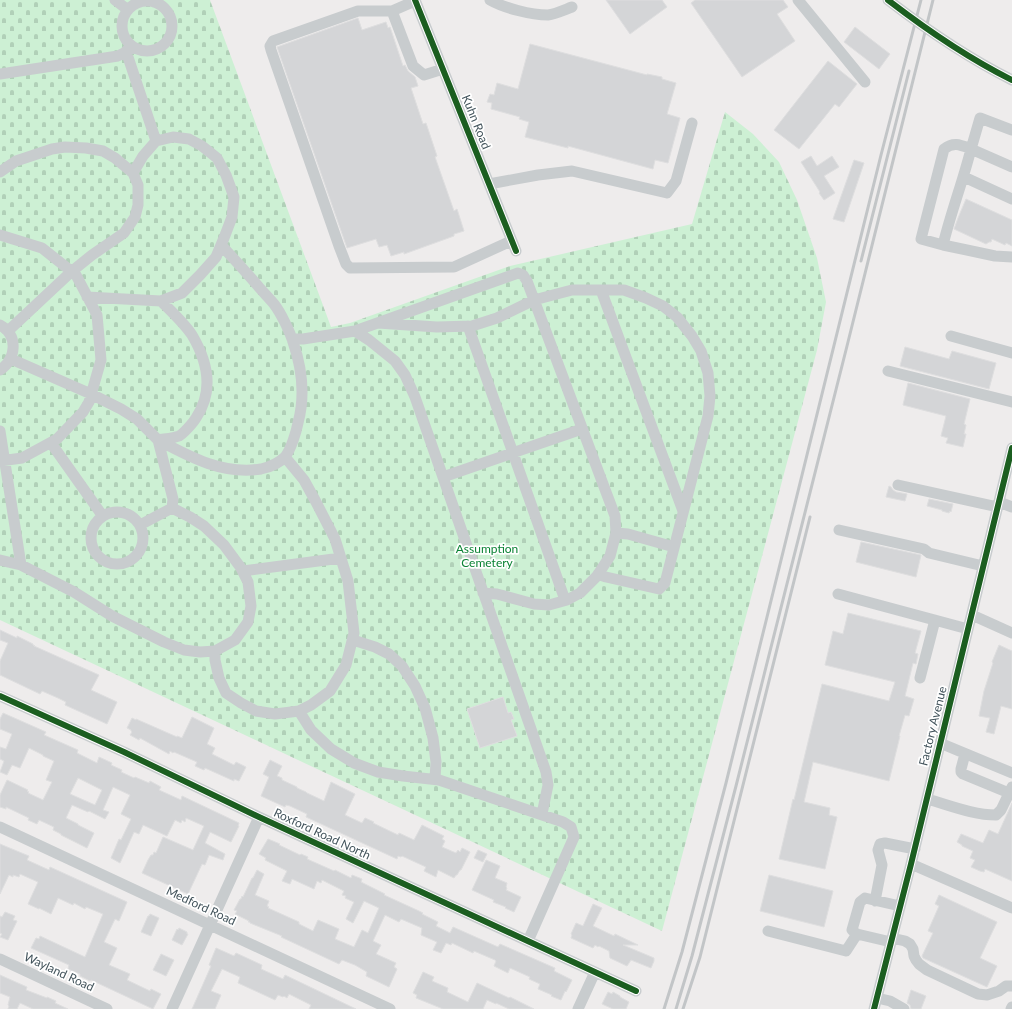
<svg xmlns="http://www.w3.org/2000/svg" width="1012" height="1009" viewBox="0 0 1012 1009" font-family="Lato,sans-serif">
	<defs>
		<pattern id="cemetery-stones" width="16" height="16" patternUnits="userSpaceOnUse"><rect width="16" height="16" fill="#cdf0d4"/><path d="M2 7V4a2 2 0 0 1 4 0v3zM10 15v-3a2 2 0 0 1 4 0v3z" fill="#b1d0b8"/></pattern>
	</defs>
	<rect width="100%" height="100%" fill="#eeecec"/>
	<path fill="url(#cemetery-stones)" d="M0 0H210L331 327 350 323 510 266 692 224 725 112 753 134 779 162 797 200 817 258 826 302 817 350 662 931 0 620Z"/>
	<path fill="#d4d5d7" stroke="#dededf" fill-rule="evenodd" d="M606 0H662L667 7 630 34Z
		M695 0H783L788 7 777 14 795 41 742 77 691 3Z
		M358 18 362 30 386 22 388 28 390 27 403 66 405 65 408 71 415 77 418 86 411 88 423 124 426 123 437 156 435 157 454 211 457 209 464 231 454 234V236L404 254V252L391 256 387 245 379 247 376 239 347 248 277 47Z
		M855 27 890 54 879 69 844 42Z
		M530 44 647 75V74L662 77V79L676 83 667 114 680 118 668 163 655 160 653 169 568 146V148L525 137 529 122 519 119 520 117 491 109 492 103 487 102 490 94 494 95 497 83 518 89Z
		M828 61 857 84 839 107 835 104 799 149 774 130Z
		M811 156 817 166 832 156 839 167 824 176 835 193 824 200 819 193 820 192 801 162Z
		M854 160 864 163 844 222 833 219Z
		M966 199 1012 220V246L1006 243 1005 245 992 239 991 242H989L986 244 954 229 958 218Z
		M905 347 949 359 952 351 996 363 989 389 900 366Z
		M908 383 970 399 964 424 966 425 964 434H966L963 447 946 443 948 438 941 436 946 416 903 405Z
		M889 486 891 487 893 490 896 492 907 494 905 501 886 497Z
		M929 499 953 504 951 512 950 511 949 513 942 511V510L927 506Z
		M861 542 921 555 916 577 856 562Z
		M848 613 921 631 915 653 918 654 916 664 913 663 905 696 914 699 909 716 905 715 899 736H900L889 781 813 762 804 802 830 808 829 815 837 817 825 869 779 859 793 799 794 800 822 684 889 701 895 682 825 665 833 631 843 634Z
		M0 630 17 638V636L33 644V645L35 646H34L99 675 91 690 117 702 107 724 65 705 66 702 58 698 42 691 40 694 0 675V661L8 643 0 640Z
		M999 645 1012 651V709L1001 706 994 734 986 732 990 718 979 716 984 691 993 663 992 662Z
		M503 697 508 713 511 712 514 719 511 720 517 736 480 748 467 709Z
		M3 713 46 732 44 735 78 750 77 753 97 763 99 757 112 763 111 765 122 770 121 772 134 778 135 777 149 783 150 781 161 787 159 790 181 800 182 796 239 823 238 826H239L231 842 210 832 205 843 225 854 223 860 209 855 205 865 202 864 188 894 142 873 148 860 151 855H153L154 852 156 853 163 837 193 850 204 826 186 818 185 822 182 820 181 823 175 820 167 836 143 825 139 834 134 832 120 863 111 858 119 839 121 840 131 819 121 814 130 795 113 787 103 810 109 812 105 819 89 811 88 812 72 805 66 818 78 824V825L94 833 87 848 61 835V834L53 830 54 827 39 820 37 824 28 820 29 818 6 807V809L0 807V795L7 780 28 790 27 791 29 792 28 793 43 800 52 782 46 780 54 761 43 756V755L29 748 20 768 12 765 7 775 0 772 4 761 0 759V747L6 749 12 734 0 729V719ZM78 778 102 790 95 805 70 794Z
		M192 717 214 728 207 744 215 748 212 754 234 765 236 762 246 767 239 781 234 779V781L205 768 204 770 195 766 197 762 174 752 173 753 170 751 169 754 140 738 139 740 130 735 132 732 131 731V730L127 728 132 718 136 720V719L177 737V736L182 738Z
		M270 760 282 766 277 776 282 778V780L297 787V788L306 792 307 793 324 801 331 782 355 794 345 815 362 823 365 818 374 822 373 823 398 835 399 833 414 840 422 825 444 836 442 839 445 841 442 847 456 853 458 850 460 852 462 848 470 852 461 870H460L457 875H456L454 878 438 870 436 877 424 871 426 867 402 856 401 857 398 856 397 859 306 817 307 814 290 806 286 805 285 807 261 796 269 777 263 774Z
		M1012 803V881L985 869 984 872 980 871 971 867 975 860 970 858 973 851 962 846V845L957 842 961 834 966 836 983 843 989 830 998 834Z
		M268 839 280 844 279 845 300 855 301 854 308 857 307 859 334 871 335 870 351 878 352 875 362 879 361 882 385 894 384 895 419 911 423 913 422 914 438 922 436 926 450 933 453 927 498 947 500 944 555 968 554 971 572 980 566 992 565 991 561 1000 551 996 552 995 538 989 540 984 529 979 530 977 510 968 508 973 494 966 496 961 495 960 474 951 473 953 452 943 451 945 446 943 441 953 433 950 437 942 421 935 422 928 401 919 399 922 385 915 373 941 381 945 376 954 396 963 394 967 397 969 389 987 366 976 367 972 355 965 342 960 339 964 281 937 282 936 250 923V922H248L249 921 235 914 237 911 234 910 240 899H241L242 896 243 897 252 878H253L257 870 264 874 255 895 269 901 267 906 269 907 268 908 299 922V924L313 931 318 920 339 929 335 939 354 947 362 930 368 933 379 908 364 901 353 923 346 919 354 902 345 898 346 896 342 895 344 891 322 880 321 883 317 881 314 889 292 879 290 884 282 881 287 871 265 860 266 858 259 854Z
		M0 844 29 856 27 860 49 870 50 867 127 902 119 921 115 919 104 942 117 948 109 965 130 974 127 980 150 991 151 989 161 994 153 1009 91 980 90 981 80 976V974L68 969 69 965 31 948 36 938 39 939 40 936 85 957 103 914 86 907 85 909 74 903 73 905 58 898 51 914 39 908V909L28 904 38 882 20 874 19 877 13 875V877L9 875 0 894Z
		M478 850 487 854 483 862 474 858Z
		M486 860 500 866 495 878 507 883 506 887 507 888 506 890 521 897 514 912 505 908 506 907 493 902 494 900 472 890Z
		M769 875 833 891 824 927 760 911Z
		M939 895 997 922 980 958 997 966 987 987 923 958 922 956 933 933 928 931 939 906 935 904Z
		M593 904 602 908 593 926 614 936 615 934 638 945H623L654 958V961L651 968 631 960 627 966 610 958 609 951 599 946 598 947 595 945 593 948 571 938 572 935 571 934 576 923 583 926Z
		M5 912 15 916 13 920 17 921 8 940 0 937 2 934 0 933V916L2 917Z
		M150 914 159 918 151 936 141 932 148 916H149Z
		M179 928 187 932V934H188L182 945 172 940 177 929 178 930Z
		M216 948 234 956 236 953 262 965 261 969 283 979 285 975 356 1009H309L311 1005 289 994 287 998 284 996 283 997 278 995 275 1000 238 983 240 977 222 969 211 991 221 995 215 1009H192L211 966 209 965Z
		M161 954 174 960 166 976 153 970Z
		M423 972 434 977 432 981 448 988 447 992 468 1002 477 983 509 998 510 997 534 1009H509L496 1003V1004L487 1000 483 1009H443L416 998 417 995 413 993Z
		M0 975 27 987 26 990 47 998V997L56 1001 55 1003 68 1009H33L20 1003 17 1009H8L9 1006 8 1005 10 997 0 993Z
		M911 990 926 996 921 1009H911L910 1005 907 1003Z
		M608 992 612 994 613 992 620 996V997L629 1002 626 1009H613L602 1004Z"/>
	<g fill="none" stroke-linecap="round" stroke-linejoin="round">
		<path stroke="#c8ccce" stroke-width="11" d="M115 0 128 10
			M415 0 516 251
			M490 0C504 8 531 15 548 15 555 14 564 10 572 7
			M798 0 865 82
			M888 0C927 30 968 58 1012 80
			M122 26a25 25 0 1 1 50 0a25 25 0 1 1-50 0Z
			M415 1 392 11 413 66 424 75 443 69
			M392 11H358L273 41 270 46 271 50 339 246 346 264 350 268 454 267 511 241
			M126 51 156 141 143 156 133 173
			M0 74 118 56 133 48
			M1012 167 971 149C963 181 951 212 943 245L995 256 1012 257
			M0 172 16 161 52 149 65 147 86 148 103 151 115 158 133 173 138 185V205L135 217 124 233 92 255 71 272 8 331
			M964 177 1012 199
			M489 184 538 175 572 171 667 193 676 181 692 123
			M0 235 42 248 76 275 97 315 101 360 89 402 83 412 57 439 22 458 0 461
			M943 245 921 239 944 149C954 141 961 145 971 149L980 118 1012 130
			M601 290 683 511
			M87 297 161 301 182 293 200 275 216 257 224 238 232 217 234 197 226 175 217 158 202 146 189 139 173 137 156 141
			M378 323 437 327 472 326 497 318 534 300 572 290H624L646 298 663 306 677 317 692 336 701 351 708 373 710 396 708 416 665 583 659 589 606 577 598 574
			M0 325C19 336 16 359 0 370
			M468 326 565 600
			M355 331 518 273 523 275 527 281 615 516 616 533 610 556 597 576 580 593 567 600 549 605 534 604 497 594 483 593
			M951 336 1012 353
			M292 339H303L355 331 369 340 395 361 405 375 415 397 546 772 548 785 542 814
			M11 359 91 394 121 409 137 419 158 440 173 499 172 508
			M888 371 1012 402
			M0 431 21 565 0 560
			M158 440C190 457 223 475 261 469 270 467 278 464 285 457 291 449 296 433 298 423 305 397 302 368 293 342 290 332 281 313 274 304 269 298 263 292 258 286 246 272 234 259 221 245
			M158 440C163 439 174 438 179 436 183 434 193 423 196 418 214 391 208 362 192 335 184 323 171 311 161 301
			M51 443 102 515
			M285 457 304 480 316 502 335 539 348 581 354 633 346 665 330 691 311 705 299 711
			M443 477 582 429
			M898 485 998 507
			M999 502 1012 507
			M91 538a26 26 0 1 1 52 0a26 26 0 1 1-52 0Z
			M839 530 924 549 929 553 983 566
			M616 533 628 534 674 547
			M21 565 74 592 112 616 164 642 184 650 200 652 215 651 235 640 248 622 251 606 248 582 241 568 224 545 204 526 190 517 172 508 140 525
			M243 571 341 558
			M838 594 968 629
			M972 615 1012 633
			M353 640 375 647 389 654 402 666 415 686 425 708 433 738 436 762 435 779
			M215 651V660L219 678 226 693 241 703 256 711 275 714 299 711 311 730 331 749 354 763 378 772 403 776 439 780 563 822 571 827 574 837 528 941
			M920 678 935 620
			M0 696 124 752 259 817 636 991
			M940 743 1012 773
			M965 754 961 769V772L963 774 1009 793
			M927 799C949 805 973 815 996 815L1001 810 1012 787
			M0 827 390 1009
			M911 864 1012 908
			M875 901 882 865 878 850 880 844 885 843 915 849
			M768 931 846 951 857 934
			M892 938 905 941 910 944 913 949 914 956 916 960 919 964 927 970 978 994 987 995 999 991 1006 986H1012
			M891 942 857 934 852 930 860 902 865 898 900 906
			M0 959 107 1009
			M877 998 890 1001 904 1009
			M172 1009 259 817
			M578 1009 595 972
			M874 1009 911 864 1012 448
			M1011 1009 1012 1007"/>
		<path stroke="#c2c5c7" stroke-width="3" d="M861 261 909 71
			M664 1009 682 952 726 783 881 155 921 0
			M676 1009 692 956 736 786 847 346 933 0
			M683 1009 700 957 810 517"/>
		<g stroke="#fff" stroke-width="8">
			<path id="cycleway" d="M415 0 516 251
				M888 0C927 30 968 58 1012 80
				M0 696 124 752 259 817 636 991
				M874 1009 911 864 1012 448"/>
		</g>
		<use href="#cycleway" stroke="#1b5e20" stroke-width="6"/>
	</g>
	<g text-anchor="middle" stroke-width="3.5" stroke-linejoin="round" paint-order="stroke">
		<g font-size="12" fill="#42535b" stroke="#fff">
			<text transform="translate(476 122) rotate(68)" y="4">Kuhn Road</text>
			<text transform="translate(933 726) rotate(-76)" y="4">Factory Avenue</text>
			<text transform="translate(322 834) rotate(25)" y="4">Roxford Road North</text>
			<text transform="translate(201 906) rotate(25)" y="4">Medford Road</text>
			<text transform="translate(59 972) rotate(25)" y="4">Wayland Road</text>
		</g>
		<g font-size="12" fill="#0b8334" stroke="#fff">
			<text x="487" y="553">Assumption<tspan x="487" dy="14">Cemetery</tspan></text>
		</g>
	</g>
</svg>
